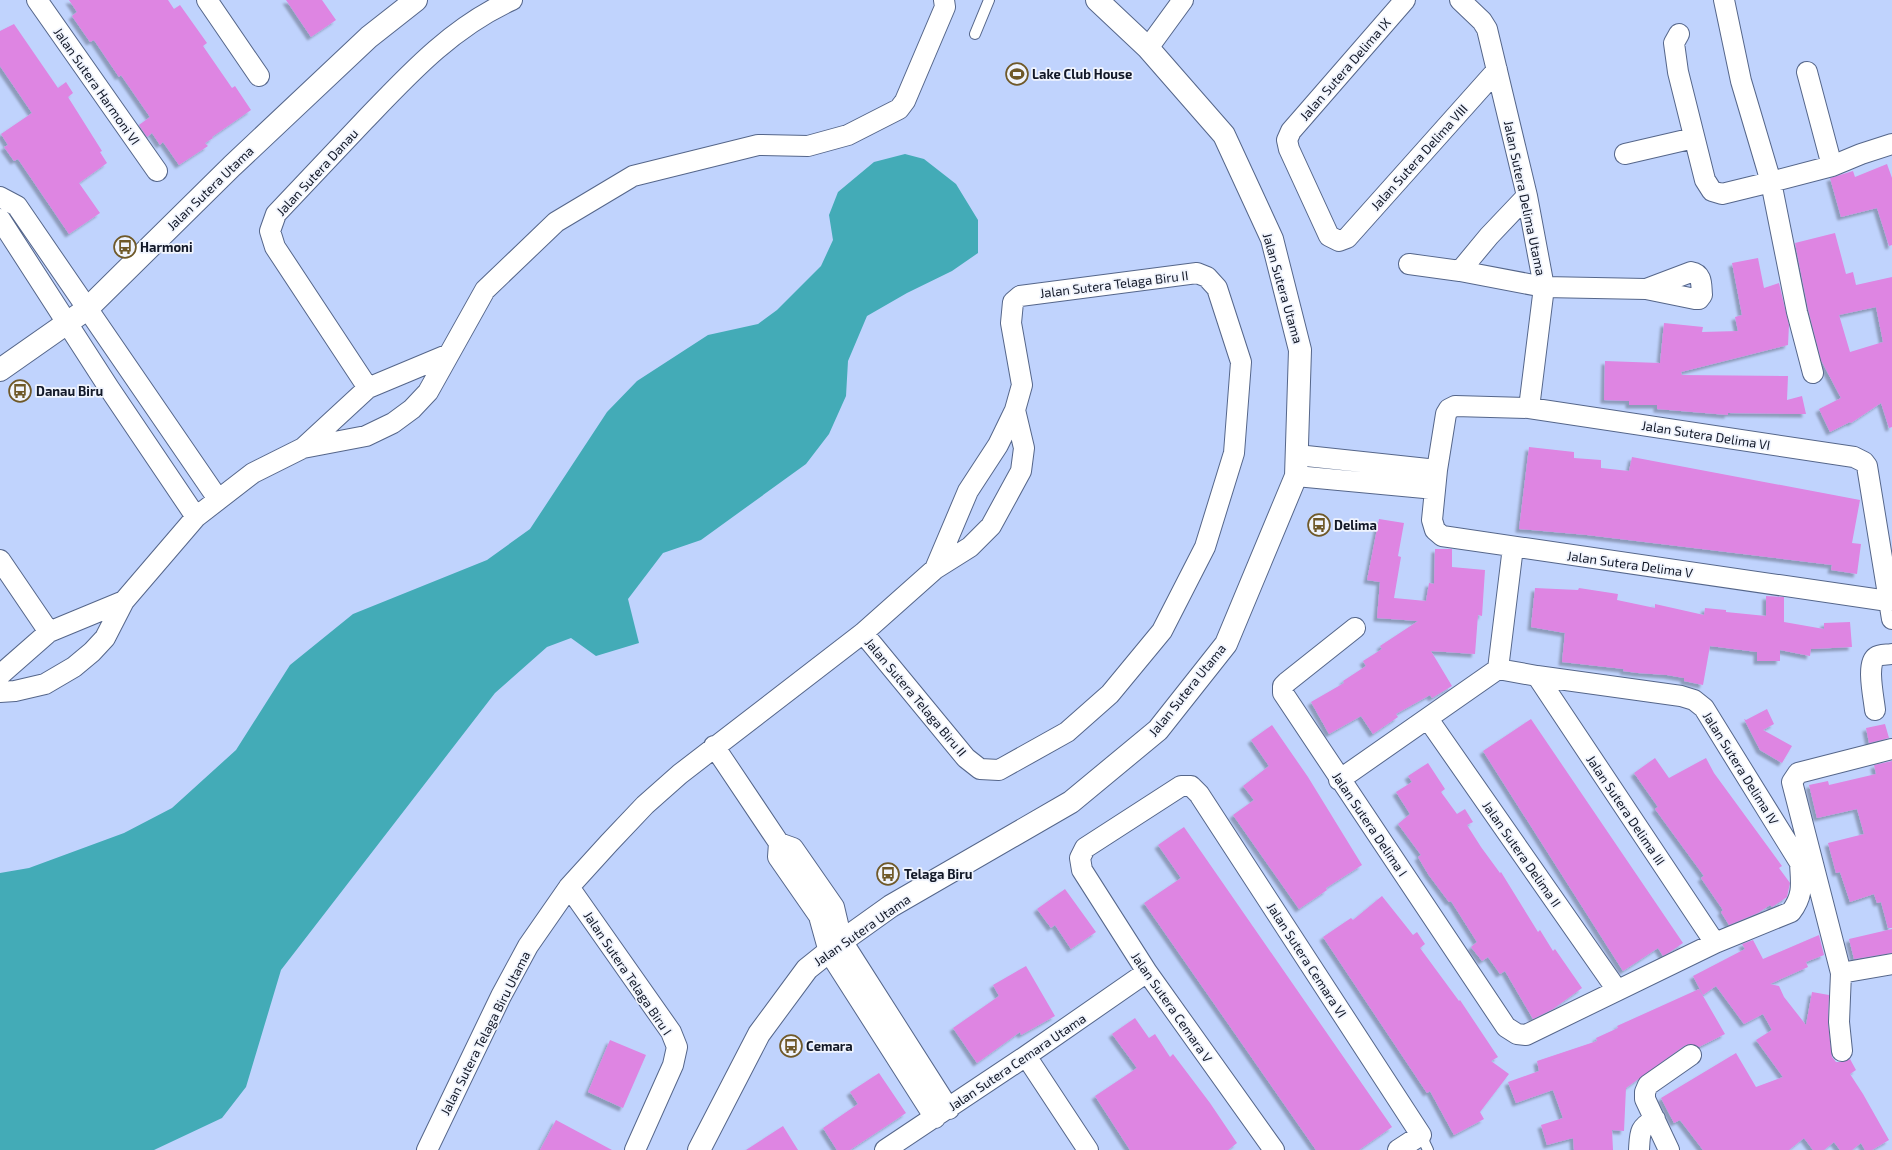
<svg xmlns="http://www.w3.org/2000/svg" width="1892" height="1150" viewBox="0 0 1892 1150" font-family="'Exo 2',sans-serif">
	<defs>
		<filter id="shadow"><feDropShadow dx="-3.5" dy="3.5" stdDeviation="1" flood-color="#0004"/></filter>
	</defs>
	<rect width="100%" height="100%" fill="#c0d3fd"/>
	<path fill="#43abb7" d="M905 154 924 159 956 184 978 220V253L952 271 907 293 867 316 848 361 846 396 829 434 806 464 701 540 663 553 628 599 639 643 596 656 571 638 547 647 495 693 281 970 246 1087 222 1118 154 1150H0V873L29 868 124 833 172 808 236 750 290 665 353 614 487 560 530 529 607 412 637 381 708 335 758 324 777 310 821 266 833 240 829 215 838 192 874 162Z"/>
	<path fill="#de85e2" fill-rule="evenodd" filter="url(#shadow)" d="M69 0H168L174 9 180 5 207 43 203 46 232 88 235 86 251 110 212 137 213 138 205 143 208 146 179 165 163 142 160 145 152 133 147 137 139 125 150 117 121 75 119 77 94 40 90 42 72 16 77 12Z
		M286 0H322L336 20 311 37Z
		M14 24 58 88 66 82 73 93 68 97 102 151 100 152 107 163 79 183 100 213 69 234 18 159 14 161 4 147 8 145 1 134 32 113 0 66V31Z
		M1887 164 1892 178V245L1889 246 1877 208 1841 217 1830 178 1853 171 1855 177Z
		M1835 233 1846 274 1853 272 1856 285 1892 277V427L1889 428 1881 403 1851 423 1850 422 1830 432 1819 409 1841 398 1821 360 1808 309 1795 243ZM1876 307 1883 342 1850 352 1839 315Z
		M1758 258 1764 288 1779 283 1789 325 1788 345 1681 372 1682 375 1788 376 1787 400 1802 396 1806 414 1728 413V415L1657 409V405H1629V401L1604 400 1605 361 1660 363 1664 323 1703 327 1702 332 1738 331 1735 317 1742 315 1732 263Z
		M1529 447 1574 452V458L1601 460V468L1629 471 1632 457 1860 500 1852 543 1861 544 1857 574 1831 570 1832 565 1587 535 1519 529Z
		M1379 519 1404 523 1398 556 1401 557 1394 598 1426 601 1429 583 1434 584 1435 549H1452V567L1485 570 1482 616 1478 615 1475 654 1431 651 1452 686 1432 698 1430 695 1396 714 1398 717 1373 734 1361 716 1329 734 1311 702 1344 683 1343 681 1366 666 1363 661 1382 649 1380 646 1418 621 1377 618 1380 582 1367 580Z
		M1535 588 1578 590 1579 588 1618 594 1617 600 1655 608V604L1704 615 1705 608 1726 610V612L1766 616V596L1784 597V622L1824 629V623L1850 622 1852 647 1811 649 1810 656 1780 650V661H1757V652L1710 646 1703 685 1684 681V678L1667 675 1638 673 1623 671 1624 669 1562 662 1565 633 1531 627Z
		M1767 709 1774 724 1763 730 1792 746 1782 763 1760 750 1744 719 1746 720Z
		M1531 719 1683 943 1670 952 1663 956 1658 948 1623 971 1483 751Z
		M1885 724 1889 738 1869 743 1866 728Z
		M1272 725 1308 777 1362 865 1326 888 1327 890 1299 909 1233 815 1254 800 1243 786 1269 766 1251 740Z
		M1655 758 1669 778 1706 758 1714 773 1782 866 1779 868 1790 883 1787 897 1772 907 1770 905 1758 913 1729 925 1721 912 1723 910 1701 878 1704 876 1655 809 1658 807 1634 773Z
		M1892 761V928H1888L1881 902 1877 903 1874 894 1850 902 1840 872 1836 873 1828 843 1864 834 1857 809 1817 818 1809 785 1828 781 1829 785 1876 774 1874 765Z
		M1428 763 1445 789 1441 792 1457 814 1465 809 1473 822 1467 825 1481 847 1500 873 1501 872 1538 932 1540 930 1553 951 1555 949 1582 988 1553 1009 1533 1019 1505 971 1500 974 1488 957 1482 961 1471 947 1477 942 1451 901 1449 902 1428 874 1418 857 1421 855 1398 824 1410 814 1396 792 1412 782 1408 776Z
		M1184 827 1392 1127 1359 1150H1316L1144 903 1181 878 1158 845Z
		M1065 889 1096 932 1071 949 1055 925 1051 928 1037 909Z
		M1382 896 1413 935 1417 932 1425 944 1420 948 1459 1001 1460 1000 1498 1057 1491 1061 1509 1074 1480 1112 1484 1119 1454 1135 1430 1091 1427 1093 1323 937 1351 918 1353 920Z
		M1892 929V953L1854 959 1849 939Z
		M1819 935 1824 955 1806 962 1808 967 1770 984 1779 986 1784 997 1806 1025 1812 992 1829 995 1828 1023 1832 1057 1836 1062H1843L1850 1059 1856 1070 1850 1074 1863 1094 1889 1140 1872 1150H1865L1861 1143 1852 1150H1840L1834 1142 1824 1150H1813L1804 1138 1789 1150H1703L1680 1120 1674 1123 1661 1098 1736 1053 1756 1087 1783 1077 1756 1040 1772 1030 1763 1014 1744 1024 1716 986 1703 995 1693 976 1745 949 1742 944 1753 940 1763 959Z
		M1026 966 1055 1016 1021 1035 1020 1032 977 1063 953 1028 999 996 993 985Z
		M1699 989 1725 1034 1699 1047 1690 1044 1684 1046 1626 1088 1624 1131 1612 1130 1613 1150H1574L1573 1138 1547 1145 1541 1125 1563 1118 1553 1090 1516 1103 1508 1082 1539 1071 1537 1061 1597 1041 1596 1038 1618 1028 1617 1026Z
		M1135 1018 1149 1038 1155 1034 1170 1057 1173 1054 1210 1103 1237 1143 1228 1150H1130L1095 1096 1137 1068 1112 1034Z
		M610 1040 646 1055 623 1108 588 1092Z
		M879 1073 906 1113 850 1150H837L823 1128 858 1104 850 1092Z
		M556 1120 612 1150H540Z
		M783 1126 798 1150H746Z"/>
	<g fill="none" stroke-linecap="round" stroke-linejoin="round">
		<g stroke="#55668a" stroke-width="12">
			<path id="service" d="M975 34 989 0
				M1421 1135 1428 1150"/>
		</g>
		<g stroke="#55668a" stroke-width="22">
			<path id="minor" d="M37 0 157 171
				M207 0 259 76
				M1405 0 1291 131 1287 140 1289 149 1329 236 1339 241 1347 238 1497 70
				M1460 0 1482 21 1487 29 1527 196 1544 287 1529 408
				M1724 0 1741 81 1771 182 1797 312 1813 373
				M1679 34 1674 43 1678 72 1705 180 1712 191 1722 194 1771 182 1832 166 1861 154 1892 144
				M1148 48 1183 0
				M1807 72 1832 166
				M1625 154 1694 138
				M0 197 17 206 218 499
				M0 219 109 388 196 517
				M1409 264 1460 271 1544 287 1646 289 1695 299H1699L1702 295C1701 285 1703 274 1691 272L1646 289
				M1460 271 1489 236 1527 196
				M368 388 275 247 270 231 276 214C305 183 335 152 364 121 409 74 452 27 512 0
				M303 448 368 388 447 355
				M1297 455 1437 470
				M1296 476 1435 489
				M0 560 49 632
				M935 569 968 491 998 445 1015 410
				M1888 601 1442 536 1435 530 1432 520 1437 470 1446 414 1449 409 1455 406 1529 408 1854 457 1864 462 1867 466 1892 619
				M1355 628 1287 682 1283 686V693L1506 1027 1517 1034 1526 1035 1715 943 1791 912C1804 895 1801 883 1800 863L1704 708 1694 700 1681 696 1537 676 1498 669
				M0 675 49 632 124 601
				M1537 676 1715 943
				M0 692 15 691 45 684 74 667 92 652 105 638 124 601 196 517 253 473 303 448 366 436 393 423 412 409 428 392 485 290 556 222 633 176 758 145 808 146 848 135 899 109 905 101 945 7 944 0
				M1875 710C1874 699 1866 663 1876 657 1880 654 1887 655 1892 654
				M1428 719 1617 990
				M714 746 779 843 793 848 834 907 842 941 949 1109
				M1339 780 1498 669 1513 547
				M779 843 778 857 819 916 829 952 935 1118
				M569 887 671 1032 677 1047 673 1065 635 1150
				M1841 973 1892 964
				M1842 1051 1839 1022 1841 973 1792 782 1798 773 1892 749
				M1026 1056 1088 1150
				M427 1150 501 996 528 946 569 887 609 843 645 805 680 774 863 633 935 569 970 547 991 526 1021 471 1024 448 1015 410 1022 385 1011 323 1013 302 1020 296 1197 273 1207 277 1217 288 1241 362 1234 453 1205 547 1162 631 1110 694 1067 732 999 770 980 769 966 758 863 633
				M885 1150 1026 1056 1147 972
				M1274 1150 1147 972 1082 870 1080 858 1085 848 1181 786H1191L1199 794 1421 1135 1398 1150
				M1639 1150C1640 1132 1639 1128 1655 1119
				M1669 1150 1645 1099V1092L1648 1085 1691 1055"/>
		</g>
		<g stroke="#55668a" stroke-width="24">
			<path id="tertiary" d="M0 370 87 309 232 166 369 37 416 0
				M699 1150 759 1034 807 969 842 941 891 906 1071 802 1158 730 1226 644 1296 476 1300 350 1272 239 1224 135 1148 48 1097 0"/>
		</g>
		<use href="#service" stroke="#fff" stroke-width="10"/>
		<use href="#minor" stroke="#fff" stroke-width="20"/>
		<use href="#tertiary" stroke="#fff" stroke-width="22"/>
	</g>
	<defs>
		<g id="stadium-ring" transform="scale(1.15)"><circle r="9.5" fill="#f0f4fd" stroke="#6f5929" stroke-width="1.5"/><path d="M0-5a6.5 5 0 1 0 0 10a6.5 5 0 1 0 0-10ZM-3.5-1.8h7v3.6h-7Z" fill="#6f5929"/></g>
		<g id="bus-ring" transform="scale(1.15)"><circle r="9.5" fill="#f0f4fd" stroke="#6f5929" stroke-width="1.5"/><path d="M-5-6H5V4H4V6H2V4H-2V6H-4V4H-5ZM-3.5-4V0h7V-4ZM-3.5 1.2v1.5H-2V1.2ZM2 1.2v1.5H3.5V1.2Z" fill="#6f5929"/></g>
	</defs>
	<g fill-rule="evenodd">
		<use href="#stadium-ring" x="1017" y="74"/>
		<use href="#bus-ring" x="125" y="247"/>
		<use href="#bus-ring" x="20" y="391"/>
		<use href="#bus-ring" x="1319" y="525"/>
		<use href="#bus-ring" x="888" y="874"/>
		<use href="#bus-ring" x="791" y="1046"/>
	</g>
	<g text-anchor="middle" stroke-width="3.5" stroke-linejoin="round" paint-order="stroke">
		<g font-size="13" fill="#121827" stroke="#f0f4fd">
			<text transform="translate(1345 69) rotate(-49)" y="5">Jalan Sutera Delima IX</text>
			<text transform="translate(97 86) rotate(55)" y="5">Jalan Sutera Harmoni VI</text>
			<text transform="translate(1419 157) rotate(-48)" y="5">Jalan Sutera Delima VIII</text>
			<text transform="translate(317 172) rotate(-47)" y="5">Jalan Sutera Danau</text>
			<text transform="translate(210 188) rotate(-44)" y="5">Jalan Sutera Utama</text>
			<text transform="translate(1525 198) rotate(78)" y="5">Jalan Sutera Delima Utama</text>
			<text transform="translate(1114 284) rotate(-7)" y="5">Jalan Sutera Telaga Biru II</text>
			<text transform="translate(1283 288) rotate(74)" y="5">Jalan Sutera Utama</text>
			<text transform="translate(1706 435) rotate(9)" y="5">Jalan Sutera Delima VI</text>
			<text transform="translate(1630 564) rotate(8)" y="5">Jalan Sutera Delima V</text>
			<text transform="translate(1187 690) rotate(-51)" y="5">Jalan Sutera Utama</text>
			<text transform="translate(916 697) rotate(50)" y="5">Jalan Sutera Telaga Biru II</text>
			<text transform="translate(1741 768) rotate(58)" y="5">Jalan Sutera Delima IV</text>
			<text transform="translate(1626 810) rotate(56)" y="5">Jalan Sutera Delima III</text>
			<text transform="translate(1370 824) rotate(56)" y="5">Jalan Sutera Delima I</text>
			<text transform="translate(1522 854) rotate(55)" y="5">Jalan Sutera Delima II</text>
			<text transform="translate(862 930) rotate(-35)" y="5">Jalan Sutera Utama</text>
			<text transform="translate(1307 960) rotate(57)" y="5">Jalan Sutera Cemara VI</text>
			<text transform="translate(628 973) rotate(56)" y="5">Jalan Sutera Telaga Biru I</text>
			<text transform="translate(1172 1007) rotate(55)" y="5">Jalan Sutera Cemara V</text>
			<text transform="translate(485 1033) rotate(-63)" y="5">Jalan Sutera Telaga Biru Utama</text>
			<text transform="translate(1017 1062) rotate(-34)" y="5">Jalan Sutera Cemara Utama</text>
		</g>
		<g font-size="13" font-weight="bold" fill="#121827" stroke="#f0f4fd" text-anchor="start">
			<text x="1032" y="79">Lake Club House</text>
			<text x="140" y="252">Harmoni</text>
			<text x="36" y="396">Danau Biru</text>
			<text x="1334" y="530">Delima</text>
			<text x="904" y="879">Telaga Biru</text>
			<text x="806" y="1051">Cemara</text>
		</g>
	</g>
</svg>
